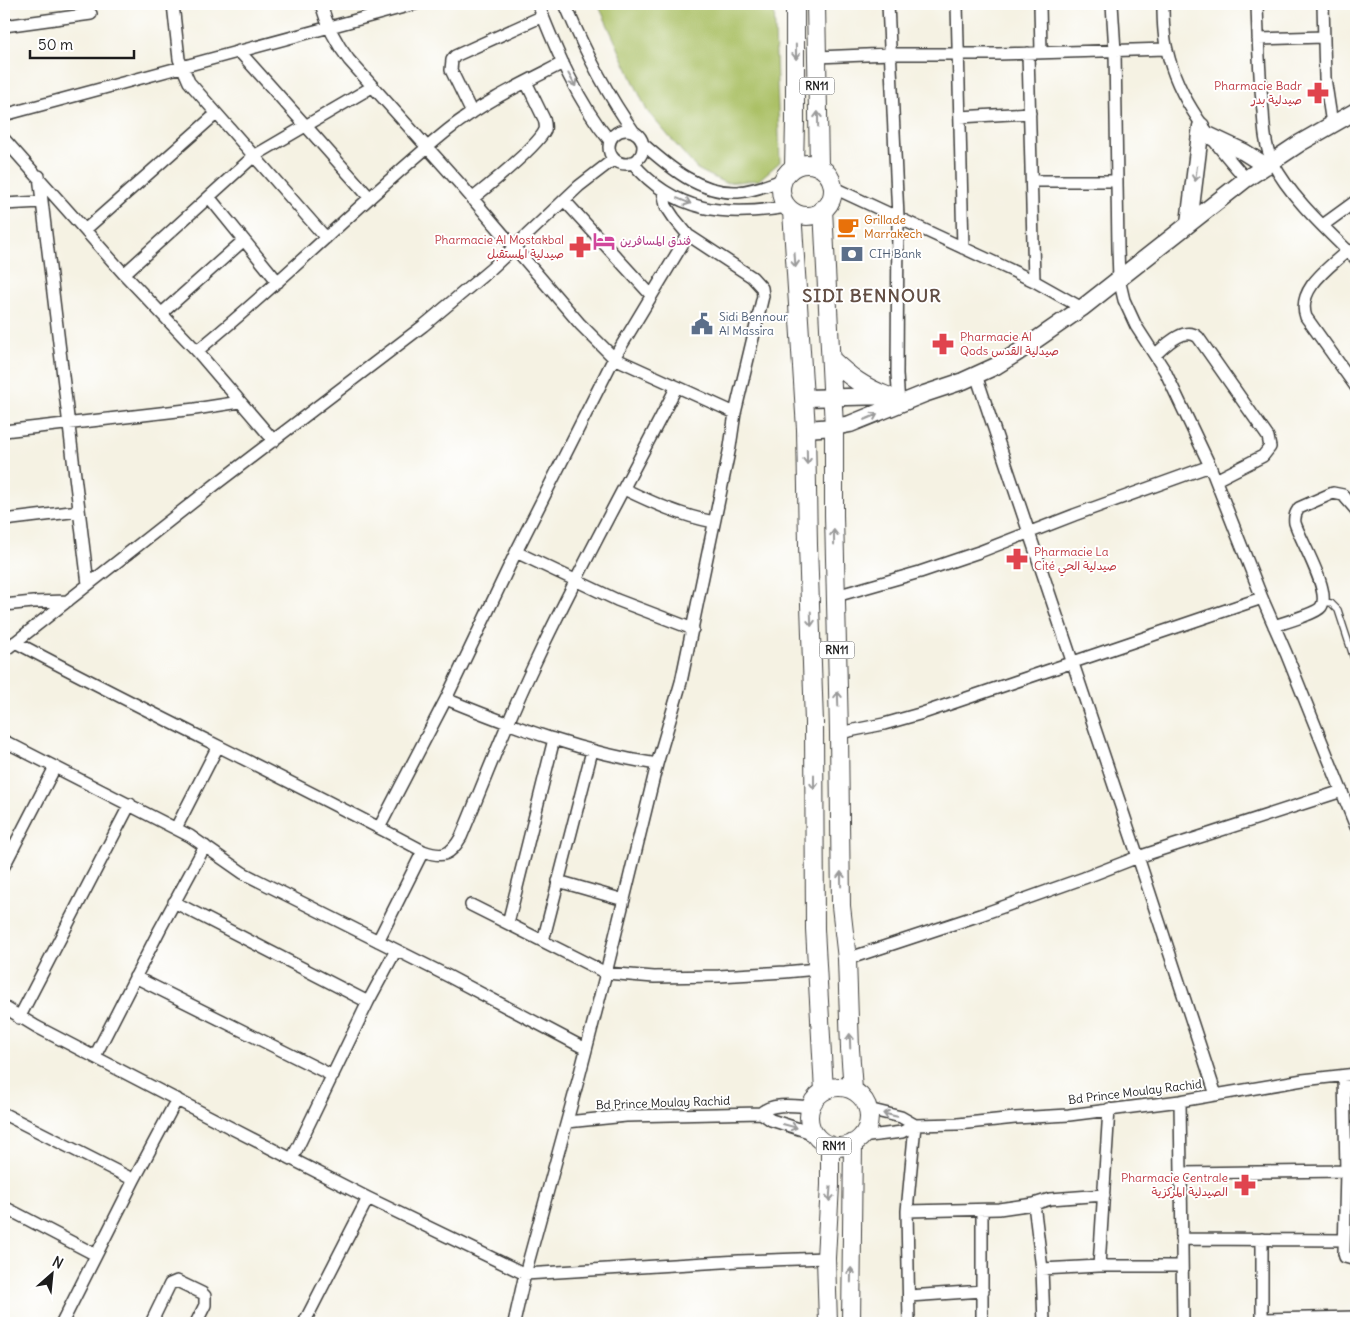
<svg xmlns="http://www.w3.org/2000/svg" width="1360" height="1327" viewBox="0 0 1360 1327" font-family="Delius,'Playpen Sans Arabic',sans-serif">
	<rect width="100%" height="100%" fill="#fff"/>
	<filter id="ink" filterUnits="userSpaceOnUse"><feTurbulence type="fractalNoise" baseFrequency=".02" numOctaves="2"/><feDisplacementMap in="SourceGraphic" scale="10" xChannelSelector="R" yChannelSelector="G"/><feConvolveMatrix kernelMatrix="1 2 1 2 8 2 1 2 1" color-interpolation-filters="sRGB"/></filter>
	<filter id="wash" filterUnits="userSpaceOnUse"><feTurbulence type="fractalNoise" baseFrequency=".0096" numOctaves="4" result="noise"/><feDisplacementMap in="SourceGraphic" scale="20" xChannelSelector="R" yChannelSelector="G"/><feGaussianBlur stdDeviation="1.12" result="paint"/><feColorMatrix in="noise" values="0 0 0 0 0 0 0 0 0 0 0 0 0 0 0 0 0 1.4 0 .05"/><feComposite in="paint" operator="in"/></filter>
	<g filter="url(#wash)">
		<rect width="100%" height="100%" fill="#f5f2e3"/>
		<path fill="#aac065" stroke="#636e40" d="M598 4H774L780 162 759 180 725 183 697 169 647 111Z"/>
	</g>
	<g filter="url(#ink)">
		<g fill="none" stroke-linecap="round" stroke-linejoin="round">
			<g stroke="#3d3c3a" stroke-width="8">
				<path id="service" d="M1323 602 1331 603 1338 610 1356 665"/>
			</g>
			<g stroke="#3d3c3a" stroke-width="14">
				<path id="minor" d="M173 4 179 59 189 82 326 238
					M321 4C327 26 335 42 349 60L460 184 580 324 614 358 735 413
					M538 4C556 50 578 103 610 141
					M565 4C584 49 605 92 634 132
					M888 4 898 217 897 374 899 405
					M957 4 963 248
					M1040 4 1041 53
					M1112 4 1115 51 1118 249 1119 279 1124 300 1136 326 1165 371 1210 466 1262 598 1286 653 1356 827
					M1163 4C1163 19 1163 35 1167 50 1178 101 1213 141 1246 179
					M1257 4C1258 40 1259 75 1263 111 1264 129 1265 147 1273 163 1290 197 1329 232 1356 259
					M1323 4 1325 78 1332 124
					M4 26 91 14
					M1258 39 1324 37
					M239 51 370 198
					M1028 53 1034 281
					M817 57 890 54H998L1166 49
					M472 113 451 70 452 60 455 56 543 16
					M4 115 415 4
					M960 117 1030 113
					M609 147a17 17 0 1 1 34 0a17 17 0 1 1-34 0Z
					M4 139 124 274 197 351 274 441
					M643 144C669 167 700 194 738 192 753 191 768 185 782 180
					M632 162C674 213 727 217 787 207
					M39 176 88 584
					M1032 181H1117
					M832 187 1000 265 1034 281 1082 308
					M209 197 278 282
					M472 199C488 186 538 146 545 130 546 126 545 123 544 119L526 82
					M564 200 651 295
					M4 204 42 202
					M1323 225 1356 201
					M86 229 216 114
					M1348 250C1330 267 1296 289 1306 317L1356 387
					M124 274 254 156 372 87
					M162 313 244 240
					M197 351C284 281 362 200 448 130 483 102 524 83 563 63
					M1156 354C1166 345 1184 326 1198 337L1268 437 1270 447 1263 456 1216 480
					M976 375 1138 857 1216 1095
					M4 431 195 409 240 402
					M624 489C653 503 682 516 714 522
					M4 520 79 511
					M516 552 617 600 693 629
					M836 596 920 572 979 552 1074 515 1210 466
					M4 605 33 602 68 601
					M1274 626C1283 623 1317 613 1321 607 1332 592 1300 540 1295 523 1294 517 1296 512 1299 508L1333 493 1343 495 1356 510
					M15 642C150 714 288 779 423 851 443 858 450 856 461 837 485 780 507 721 534 665 578 571 629 480 676 388
					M4 651 216 484 423 326 491 269 579 186 614 159
					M446 699C514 727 584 753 657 764
					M839 733 884 724 923 713 1262 598
					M4 741 190 836 243 873 448 976 586 1049
					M176 828 218 746
					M379 828 446 699 516 552 614 358 688 235
					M4 866 55 767
					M558 881 624 900
					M174 902 368 1002
					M471 905 606 973 654 977 719 976 785 972 817 969
					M508 923 554 739
					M378 941 423 851
					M543 941 592 751
					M847 959 980 915 1084 878 1138 857 1342 791
					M135 977 333 1076
					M4 1007 37 1027 235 1130 368 1198 525 1274 739 1261 826 1258
					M19 1018 130 804
					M95 1056 160 929 205 846
					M1344 1076 1346 1171 1344 1253 1345 1257 1356 1260
					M1180 1101 1183 1323
					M811 1107C796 1106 772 1102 761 1113L771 1120 815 1134
					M4 1114 134 1180
					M567 1122 626 1116 761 1113
					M861 1137 902 1132 915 1125 901 1117 868 1109
					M292 1159 368 1002 396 950
					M1182 1173 1346 1171
					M1034 1204 1042 1269 1044 1323
					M4 1207 96 1255
					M982 1210V1323
					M907 1211 999 1209 1034 1204 1050 1199 1104 1195
					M1181 1239 1344 1240
					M1099 1266 1109 1109
					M1042 1269 1099 1266H1181
					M909 1296 983 1291
					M1262 1319 1356 1317
					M62 1323 134 1180 177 1099
					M151 1323 170 1284 177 1281 202 1293 205 1296V1305L196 1323
					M304 1323 368 1198
					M514 1323 525 1274 579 1077 606 973 657 764 681 682 730 447 735 413 763 296 762 288 752 277 688 235 674 218 666 206 663 191
					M909 1323 907 1211 915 1125 958 1124 1015 1118 1069 1115 1180 1101 1303 1080 1356 1074
					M1262 1323V1239"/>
			</g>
			<g stroke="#3d3c3a" stroke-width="19">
				<path id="secondary" d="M1210 136 1244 152 1266 166
					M1189 223 1201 126
					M805 398 889 396
					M806 429 834 427 850 424 924 394 963 381 996 366 1017 353 1082 308 1246 179 1300 143 1356 111"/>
			</g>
			<g stroke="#3d3c3a" stroke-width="20">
				<path id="primary" d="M816 4 819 167
					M781 190a26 26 0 1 1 52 0a26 26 0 1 1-52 0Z
					M794 167 795 121V4
					M823 209 834 427V515L839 733 841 906 847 959 850 1049 853 1090
					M792 211 806 429 808 545 814 723 815 929 824 1091
					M831 359C850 377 863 387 887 396
					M809 1117a30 30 0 1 1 60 0a30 30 0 1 1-60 0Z
					M828 1323 826 1258 830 1185V1145
					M851 1323 853 1143"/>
			</g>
			<use href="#service" stroke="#fff" stroke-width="5.5"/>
			<use href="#minor" stroke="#fff" stroke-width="11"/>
			<use href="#secondary" stroke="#fff" stroke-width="16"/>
			<use href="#primary" stroke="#fff" stroke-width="18"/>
		</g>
		<defs><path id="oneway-shaft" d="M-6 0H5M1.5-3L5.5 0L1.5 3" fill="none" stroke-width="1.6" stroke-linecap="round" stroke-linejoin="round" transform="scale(1.25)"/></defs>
		<g stroke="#999">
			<use href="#oneway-shaft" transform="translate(796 52) rotate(89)"/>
			<use href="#oneway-shaft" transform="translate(572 80) rotate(61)"/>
			<use href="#oneway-shaft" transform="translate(818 119) rotate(-91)"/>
			<use href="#oneway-shaft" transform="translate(1196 174) rotate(97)"/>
			<use href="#oneway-shaft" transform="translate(684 201) rotate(22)"/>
			<use href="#oneway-shaft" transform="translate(795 260) rotate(86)"/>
			<use href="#oneway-shaft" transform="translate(871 417) rotate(-23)"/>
			<use href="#oneway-shaft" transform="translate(807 457) rotate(89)"/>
			<use href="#oneway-shaft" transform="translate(834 537) rotate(-91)"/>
			<use href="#oneway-shaft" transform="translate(811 619) rotate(88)"/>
			<use href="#oneway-shaft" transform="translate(838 699) rotate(-92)"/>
			<use href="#oneway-shaft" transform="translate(814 782) rotate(90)"/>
			<use href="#oneway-shaft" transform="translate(841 879) rotate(-91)"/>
			<use href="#oneway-shaft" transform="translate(850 1041) rotate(-92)"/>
			<use href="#oneway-shaft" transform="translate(890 1115) rotate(-167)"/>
			<use href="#oneway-shaft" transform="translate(790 1126) rotate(15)"/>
			<use href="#oneway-shaft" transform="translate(830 1194) rotate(94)"/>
			<use href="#oneway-shaft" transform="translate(851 1275) rotate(-89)"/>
		</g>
	</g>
	<defs>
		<g id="pharmacy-bare" transform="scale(1.725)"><path d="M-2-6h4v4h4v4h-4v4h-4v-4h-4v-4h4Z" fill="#e0444e" stroke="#fff" stroke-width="2.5" paint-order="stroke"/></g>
		<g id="cafe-bare" transform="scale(1.725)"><path d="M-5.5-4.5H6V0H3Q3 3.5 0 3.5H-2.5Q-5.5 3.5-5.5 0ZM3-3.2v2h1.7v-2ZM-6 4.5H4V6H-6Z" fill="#e8710a" stroke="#fff" stroke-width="2.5" paint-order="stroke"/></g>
		<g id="hotel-bare" transform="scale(1.725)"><path d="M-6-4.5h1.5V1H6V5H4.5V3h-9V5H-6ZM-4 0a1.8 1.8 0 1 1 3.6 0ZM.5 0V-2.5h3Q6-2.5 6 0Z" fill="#d1479c" stroke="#fff" stroke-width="2.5" paint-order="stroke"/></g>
		<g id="bank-bare" transform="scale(1.725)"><path d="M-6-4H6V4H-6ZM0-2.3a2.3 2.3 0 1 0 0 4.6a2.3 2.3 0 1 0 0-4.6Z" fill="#5c6f8a" stroke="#fff" stroke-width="2.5" paint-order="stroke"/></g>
		<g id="civic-bare" transform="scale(1.725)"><path d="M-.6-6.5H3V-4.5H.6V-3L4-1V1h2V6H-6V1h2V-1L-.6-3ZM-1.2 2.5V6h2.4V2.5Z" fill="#5c6f8a" stroke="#fff" stroke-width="2.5" paint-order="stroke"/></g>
	</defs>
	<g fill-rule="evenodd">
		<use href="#pharmacy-bare" x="1318" y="93"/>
		<use href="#cafe-bare" x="848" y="227"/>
		<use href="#hotel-bare" x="604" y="241"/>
		<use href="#pharmacy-bare" x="580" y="247"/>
		<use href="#bank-bare" x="852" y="254"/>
		<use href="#civic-bare" x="702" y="324"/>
		<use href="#pharmacy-bare" x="943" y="344"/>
		<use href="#pharmacy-bare" x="1017" y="559"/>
		<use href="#pharmacy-bare" x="1245" y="1185"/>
	</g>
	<g text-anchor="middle" stroke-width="4" stroke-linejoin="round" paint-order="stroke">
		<g fill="#fff" stroke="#606060" stroke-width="1">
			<rect x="799.5" y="77.5" width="35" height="17" rx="4"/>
			<rect x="819.5" y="641.5" width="35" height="17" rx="4"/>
			<rect x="816.5" y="1137.5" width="35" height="17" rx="4"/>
		</g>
		<g font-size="11" font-weight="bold" fill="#1c1c1c">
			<text x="817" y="90">RN11</text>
			<text x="837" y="654">RN11</text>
			<text x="834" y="1150">RN11</text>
		</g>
		<g font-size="12" fill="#be3a42" stroke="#fff" text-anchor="end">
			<text x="1302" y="90">Pharmacie Badr<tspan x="1302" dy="14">صيدلية بدر</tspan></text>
			<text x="564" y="244">Pharmacie Al Mostakbal<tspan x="564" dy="14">صيدلية المستقبل</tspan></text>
			<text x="960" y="341" text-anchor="start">Pharmacie Al<tspan x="960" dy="14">Qods صيدلية القدس</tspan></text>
			<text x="1034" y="556" text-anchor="start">Pharmacie La<tspan x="1034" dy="14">Cité صيدلية الحي</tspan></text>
			<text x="1228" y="1182">Pharmacie Centrale<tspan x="1228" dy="14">الصيدلية المركزية</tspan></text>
		</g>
		<g font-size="12" fill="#c56008" stroke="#fff" text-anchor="start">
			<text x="864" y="224">Grillade<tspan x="864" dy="14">Marrakech</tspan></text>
		</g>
		<g font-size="12" fill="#b23c85" stroke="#fff" text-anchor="start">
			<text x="620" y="245">فندق المسافرين</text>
		</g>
		<g font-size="12" fill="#4e5e75" stroke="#fff" text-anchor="start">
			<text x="869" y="258">CIH Bank</text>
			<text x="719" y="321">Sidi Bennour<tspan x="719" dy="14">Al Massira</tspan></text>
		</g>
		<g font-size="12" fill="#1c1c1c" stroke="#fff">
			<text transform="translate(1135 1092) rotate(-7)" y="4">Bd Prince Moulay Rachid</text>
			<text transform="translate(663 1103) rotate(-2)" y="4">Bd Prince Moulay Rachid</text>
		</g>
		<g font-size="18" font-weight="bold" letter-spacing="1" fill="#634f45" stroke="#fff">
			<text x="872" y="302">SIDI BENNOUR</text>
		</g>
	</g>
	<rect width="1360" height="1327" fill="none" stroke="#fff" stroke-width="20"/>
	<g transform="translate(52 1274) rotate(27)" stroke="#ffffff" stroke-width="4" paint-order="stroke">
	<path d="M0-4L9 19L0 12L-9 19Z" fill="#1c1c1c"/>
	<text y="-8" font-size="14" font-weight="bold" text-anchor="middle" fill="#1c1c1c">N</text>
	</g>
	<path d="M30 50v8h104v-8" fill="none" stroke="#1c1c1c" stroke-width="2.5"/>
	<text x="38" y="50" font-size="15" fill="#1c1c1c" stroke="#ffffff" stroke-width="4" paint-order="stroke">50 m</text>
</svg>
